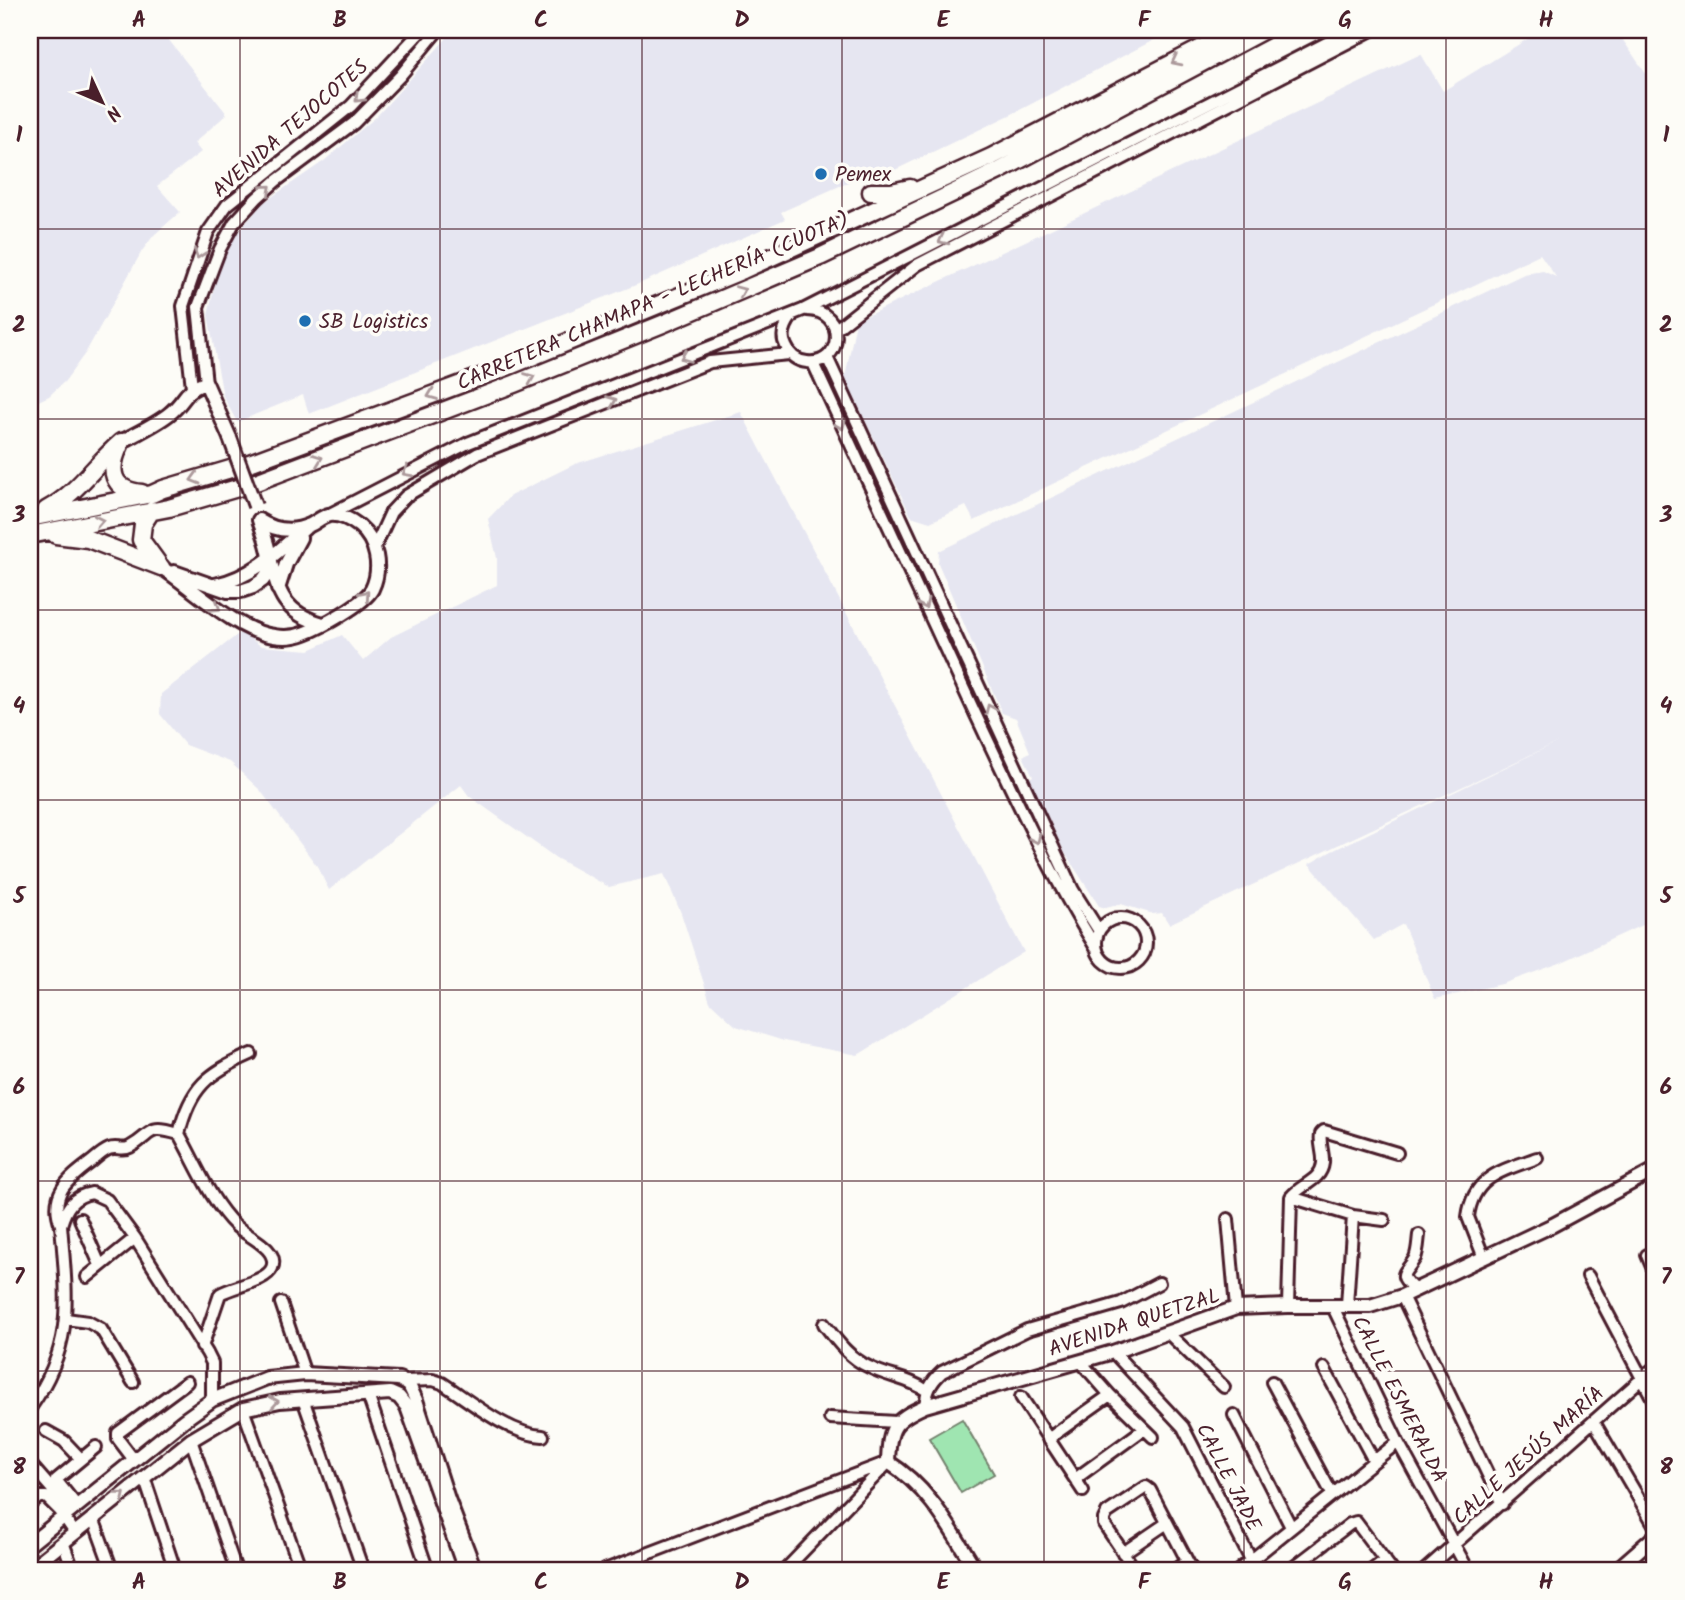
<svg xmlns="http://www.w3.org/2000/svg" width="1685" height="1600" viewBox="0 0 1685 1600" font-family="Kalam,sans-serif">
	<rect width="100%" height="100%" fill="#fdfcf7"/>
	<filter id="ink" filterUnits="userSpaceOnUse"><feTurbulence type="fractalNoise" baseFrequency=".0143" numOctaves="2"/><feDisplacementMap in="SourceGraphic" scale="14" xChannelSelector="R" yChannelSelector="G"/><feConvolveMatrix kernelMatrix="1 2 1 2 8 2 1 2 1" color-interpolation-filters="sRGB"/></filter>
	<g filter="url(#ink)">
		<path fill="#e6e6f1" d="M30 30H161L227 114 194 143 201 152 157 186 180 212 154 235 142 251 86 352 65 381 49 396 30 405Z
			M454 30H1173L1012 114 876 179 869 173 781 212 785 219 641 283 309 414 303 395 237 422 223 396 208 315 218 270 235 236 263 203 324 161 376 117Z
			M1542 30H1616L1655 87V919L1560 963 1502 984 1435 999 1403 924 1374 940 1309 864 1330 852 1560 741 1169 924 1162 913 1153 914 1121 904 1106 908 1099 906 1065 853 1029 778 1033 776 1023 756 1030 752 1016 718 1002 713 938 563 939 551 1524 274 1543 271 1556 277 1540 254 974 521 966 506 930 522 911 516 845 378 856 321 1421 54 1443 91Z
			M741 412 1024 952 858 1055 784 1041 736 1026 710 1002 681 913 664 874 609 887 556 858 469 796 461 785 329 890 317 866 260 790 230 762 185 745 160 714 161 694 241 632 261 646 309 650 342 635 363 661 391 637 497 585V558L488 519 510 496 575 464Z"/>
		<path fill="#9fe5b1" stroke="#74826e" stroke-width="2" d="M962 1419 994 1474 961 1493 929 1438Z"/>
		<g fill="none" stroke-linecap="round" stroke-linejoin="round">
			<g stroke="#4a1f2b" stroke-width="16">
				<path id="minor" d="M792 316C785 325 780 335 786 346 790 356 797 361 807 362 844 366 847 310 807 310
					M836 329 917 265 1372 30
					M827 357 1073 890 1099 931
					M813 363C866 479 920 595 974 711 1012 791 1049 872 1096 948
					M206 383 198 307 220 249 234 223 257 198 276 181 354 123 400 76 438 30
					M192 387 183 306 208 232 227 205 351 106 422 30
					M328 515 468 443 803 310 1352 30
					M375 547 391 512 406 496 477 454 710 362 789 354
					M1096 943a25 25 0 1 1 50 0a25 25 0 1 1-50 0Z
					M179 1134C190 1087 208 1073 251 1054
					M1291 1197 1353 1216 1384 1220
					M80 1219 100 1265
					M1228 1219 1236 1308
					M61 1225C49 1194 67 1180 91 1162 96 1158 102 1152 109 1149 116 1146 123 1151 130 1147 154 1134 146 1124 179 1134 196 1164 211 1202 236 1226 247 1236 280 1249 272 1268 266 1282 233 1286 220 1294L202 1347
					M1647 1255 1655 1274
					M1484 1258 1468 1217C1473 1175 1505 1170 1537 1158
					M1588 1276 1655 1403
					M87 1277 135 1238
					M1415 1290C1396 1273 1405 1275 1415 1258 1418 1251 1418 1242 1419 1235
					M1402 1296 1502 1504
					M281 1303 305 1374
					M1332 1305 1398 1442 1468 1570
					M1347 1305 1353 1216
					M1288 1306 1291 1197C1301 1184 1321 1181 1323 1163 1324 1153 1319 1144 1321 1134L1324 1131 1397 1153
					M66 1319 88 1322 101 1329 133 1382
					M824 1324C837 1341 849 1358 869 1367 888 1377 909 1378 927 1391
					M1167 1332 1224 1387
					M1113 1352 1183 1427 1251 1560
					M1080 1361 1110 1395 1153 1437
					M1324 1368 1374 1461
					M405 1381 433 1380 442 1383C470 1401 510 1435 543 1436
					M1272 1382 1332 1494
					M368 1395 427 1568
					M1021 1397 1083 1491
					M303 1399 363 1570
					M925 1406C927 1390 931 1382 942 1372L1027 1330 1121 1303 1159 1283
					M30 1408C75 1345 67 1299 61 1225 66 1208 73 1196 92 1193L107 1200 135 1238 207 1353 212 1363V1400
					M243 1409 301 1570
					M1234 1415 1291 1527
					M830 1418 896 1422
					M1594 1422 1655 1526
					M46 1431 64 1441 81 1459
					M1048 1439 1110 1395
					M191 1440 236 1570
					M134 1460 118 1439V1433L187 1382
					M30 1464 71 1511
					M144 1477 175 1570
					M1075 1479 1144 1429
					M30 1504 39 1497H46L60 1511 75 1533
					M77 1506 56 1480 96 1447
					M93 1518 112 1570
					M63 1542 73 1570
					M1123 1553 1167 1523
					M605 1570 888 1462
					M785 1570 885 1466
					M1135 1570 1104 1524V1519L1107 1513 1146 1487 1150 1490 1192 1570
					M1175 1570 1187 1561
					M1239 1570 1398 1442
					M1290 1570 1350 1524 1356 1522 1392 1570
					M1372 1570 1385 1560
					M1425 1570 1655 1367"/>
			</g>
			<g stroke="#4a1f2b" stroke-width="18">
				<path id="major" d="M121 442C137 433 155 425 169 414 186 401 184 389 206 383L230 438
					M259 520C263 532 268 544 270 557 277 593 285 614 323 624
					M161 567C193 588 236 631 274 636 285 638 295 637 305 633 321 627 364 604 372 589 382 568 377 541 359 526 351 520 339 514 329 515 323 516 316 522 310 525 292 533 276 531 260 521
					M174 572 228 591H241L253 587 263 580 271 569
					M215 585C251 578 278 552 305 528
					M278 589 286 564 300 538
					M30 1544 184 1420 212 1400 267 1378 305 1374 399 1379 409 1385 416 1400 448 1499 475 1570
					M30 1569 191 1440 243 1409 280 1401 390 1393 399 1397 407 1407 465 1570
					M976 1570C951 1530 930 1488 888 1462 889 1428 893 1420 925 1406L1113 1352 1236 1308 1288 1306H1370L1402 1296 1553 1225 1655 1170
					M1616 1570 1655 1536"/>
			</g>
			<g stroke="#4a1f2b" stroke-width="21">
				<path id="highway" d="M871 192H891L910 188
					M120 445C108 470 111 490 142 493
					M46 510C77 494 95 464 121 442
					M152 510 143 524 141 540 157 562
					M30 518 152 494 163 489 244 465 507 367 743 270 991 157 1236 30
					M30 535 169 508 248 485 514 384 665 323 820 257 999 171 1264 30
					M56 535 88 539 161 567"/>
			</g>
			<use href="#minor" stroke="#fdfcf7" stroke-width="10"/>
			<use href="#major" stroke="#fdfcf7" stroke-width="12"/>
			<use href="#highway" stroke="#fdfcf7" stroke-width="16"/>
			<g stroke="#4a1f2b" stroke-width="18" stroke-linecap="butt">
				<path id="major-bridge" d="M230 438 255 506"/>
			</g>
			<use href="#major-bridge" stroke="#fdfcf7" stroke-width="12"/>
		</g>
		<defs><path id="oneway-chevron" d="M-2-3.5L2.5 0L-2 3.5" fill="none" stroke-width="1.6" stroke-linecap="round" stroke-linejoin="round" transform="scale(1.75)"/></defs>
		<g stroke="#ac999b">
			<use href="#oneway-chevron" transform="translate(1176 61) rotate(153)"/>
			<use href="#oneway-chevron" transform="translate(359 98) rotate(135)"/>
			<use href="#oneway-chevron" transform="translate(267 189) rotate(-41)"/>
			<use href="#oneway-chevron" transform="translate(943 240) rotate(153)"/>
			<use href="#oneway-chevron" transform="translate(199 254) rotate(110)"/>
			<use href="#oneway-chevron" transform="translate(741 291) rotate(-23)"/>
			<use href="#oneway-chevron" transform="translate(685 357) rotate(159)"/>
			<use href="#oneway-chevron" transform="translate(530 378) rotate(-22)"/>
			<use href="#oneway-chevron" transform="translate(432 395) rotate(159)"/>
			<use href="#oneway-chevron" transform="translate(612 401) rotate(-21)"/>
			<use href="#oneway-chevron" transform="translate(841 425) rotate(66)"/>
			<use href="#oneway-chevron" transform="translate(318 459) rotate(-20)"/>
			<use href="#oneway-chevron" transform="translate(407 472) rotate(152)"/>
			<use href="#oneway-chevron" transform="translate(195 479) rotate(164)"/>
			<use href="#oneway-chevron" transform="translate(99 521) rotate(-11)"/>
			<use href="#oneway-chevron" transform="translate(365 595) rotate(-49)"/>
			<use href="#oneway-chevron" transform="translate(924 604) rotate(65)"/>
			<use href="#oneway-chevron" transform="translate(216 607) rotate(33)"/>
			<use href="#oneway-chevron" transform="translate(990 709) rotate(-114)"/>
			<use href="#oneway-chevron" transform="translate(1036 839) rotate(64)"/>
			<use href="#oneway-chevron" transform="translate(274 1402) rotate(-9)"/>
			<use href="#oneway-chevron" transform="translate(121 1496) rotate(-39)"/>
		</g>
	</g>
	<path fill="none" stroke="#4a1f2b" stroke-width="2" stroke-opacity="0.55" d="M240 30V1570M440 30V1570M642 30V1570M842 30V1570M1044 30V1570M1244 30V1570M1446 30V1570M30 229H1655M30 419H1655M30 610H1655M30 800H1655M30 990H1655M30 1181H1655M30 1371H1655"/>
	<g fill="#1f6fb2" stroke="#fdfcf7" stroke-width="2.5">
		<circle cx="821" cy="174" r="7"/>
		<circle cx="305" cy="321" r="7"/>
	</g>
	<g text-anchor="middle" stroke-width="7" stroke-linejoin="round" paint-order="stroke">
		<g font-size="21" fill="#4a1f2b" stroke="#fdfcf7">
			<text transform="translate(290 128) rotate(-41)" y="7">AVENIDA TEJOCOTES</text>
			<text transform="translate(653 301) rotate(-23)" y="7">CARRETERA CHAMAPA - LECHERÍA (CUOTA)</text>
			<text transform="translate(1134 1322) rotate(-18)" y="7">AVENIDA QUETZAL</text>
			<text transform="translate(1400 1399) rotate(63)" y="7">CALLE ESMERALDA</text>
			<text transform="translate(1528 1455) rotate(-42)" y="7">CALLE JESÚS MARÍA</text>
			<text transform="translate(1229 1477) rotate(63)" y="7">CALLE JADE</text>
		</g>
		<g font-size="21" fill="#4a1f2b" stroke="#fdfcf7" text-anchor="start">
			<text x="835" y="181">Pemex</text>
			<text x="319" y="328">SB Logistics</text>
		</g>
	</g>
	<rect width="1685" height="1600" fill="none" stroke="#fdfcf7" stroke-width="77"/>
	<g transform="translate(102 102) rotate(134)" stroke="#fdfcf7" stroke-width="5" paint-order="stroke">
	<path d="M0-5L12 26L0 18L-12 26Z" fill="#4a1f2b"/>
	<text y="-10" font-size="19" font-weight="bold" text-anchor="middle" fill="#4a1f2b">N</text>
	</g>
	<rect x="38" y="38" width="1608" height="1524" fill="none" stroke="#4a1f2b" stroke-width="2.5"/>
	<g font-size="23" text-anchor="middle" font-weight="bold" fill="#4a1f2b">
		<text x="139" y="27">A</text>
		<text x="340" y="27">B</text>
		<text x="541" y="27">C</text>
		<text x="742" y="27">D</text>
		<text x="943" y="27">E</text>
		<text x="1144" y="27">F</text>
		<text x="1345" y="27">G</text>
		<text x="1546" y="27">H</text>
		<text x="19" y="142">1</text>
		<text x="1666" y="142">1</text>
		<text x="19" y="332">2</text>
		<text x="1666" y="332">2</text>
		<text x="19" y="522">3</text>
		<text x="1666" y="522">3</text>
		<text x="19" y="713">4</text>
		<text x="1666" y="713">4</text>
		<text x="19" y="903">5</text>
		<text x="1666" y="903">5</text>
		<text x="19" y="1094">6</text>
		<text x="1666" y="1094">6</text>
		<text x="19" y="1284">7</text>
		<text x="1666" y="1284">7</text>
		<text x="19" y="1474">8</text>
		<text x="1666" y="1474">8</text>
		<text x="139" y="1589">A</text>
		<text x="340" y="1589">B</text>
		<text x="541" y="1589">C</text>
		<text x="742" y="1589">D</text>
		<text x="943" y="1589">E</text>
		<text x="1144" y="1589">F</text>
		<text x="1345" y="1589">G</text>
		<text x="1546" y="1589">H</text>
	</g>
</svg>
